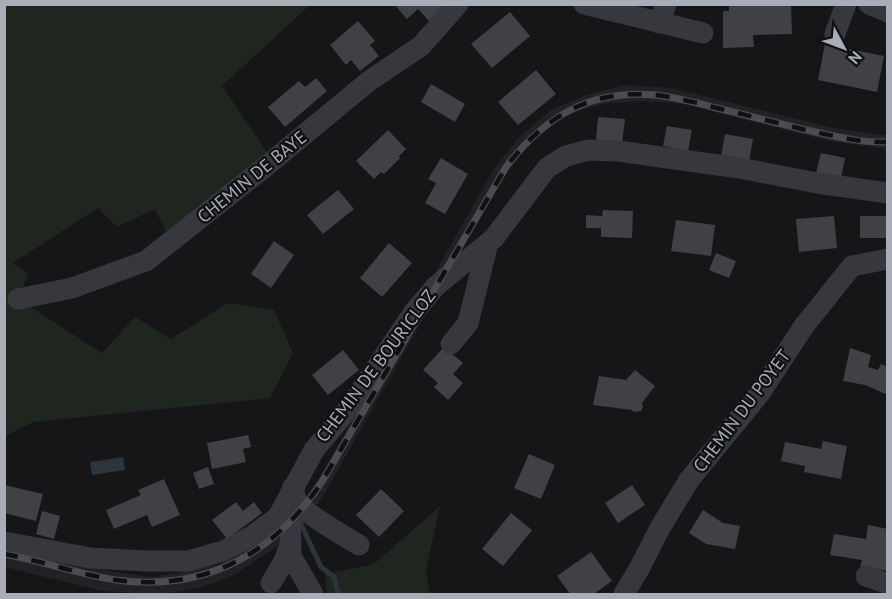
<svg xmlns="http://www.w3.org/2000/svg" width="892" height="599" viewBox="0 0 892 599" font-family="'PT Sans',sans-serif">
	<rect width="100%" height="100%" fill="#161618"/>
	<path fill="#222225" d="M624 85 671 88 830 127 880 135 887 134V149L829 141 684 104 640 101 604 104 584 109 556 121 525 149 501 181 326 491 306 521 283 542 234 575 202 587 165 594H146L98 590 5 567 4 548 95 569 153 577 220 564 257 544 286 521 312 491 492 172 519 137 551 110 586 95Z"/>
	<path fill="#1e261f" d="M5 5H310L222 86 267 152 167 234 155 209 117 227 98 208 13 263 28 274 18 299 102 353 135 317 171 339 228 303 274 310 293 353 270 398 33 422 5 436Z
		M440 506 426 571 430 594H327L325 574 374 564Z"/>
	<path fill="#2c353c" d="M123 457 125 470 92 475 90 462Z"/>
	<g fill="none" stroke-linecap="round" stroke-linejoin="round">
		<path stroke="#2c353c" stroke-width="5" d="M300 522 321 567 334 577 338 594"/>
	</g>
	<path fill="#404145" d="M394 4H441L443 7 429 21 418 9 407 19Z
		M729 4H791L792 34 753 35 754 47 723 48V11H729Z
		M510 12 530 36 492 68 471 44Z
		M358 21 375 41 370 45 379 56 360 71 351 60 346 65 330 45Z
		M825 44 884 56 877 92 818 80Z
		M536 70 556 94 518 125 498 102Z
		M316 78 327 91 285 127 268 107 299 81 305 87Z
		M431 84 465 104 455 122 421 102Z
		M598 117 625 119 622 143 596 141Z
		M667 126 692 130 688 151 663 146Z
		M388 130 406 149 399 156 400 158 384 174 381 172 374 179 356 161Z
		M725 134 753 139 749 161 721 156Z
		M821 153 845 158 841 179 816 173Z
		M441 158 468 174 445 214 425 203 436 183 428 179Z
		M338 190 354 209 323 234 307 215Z
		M603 210 633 211 632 238 601 237V228H586V215L602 216Z
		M834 216 837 248 799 252 796 219Z
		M860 216H888V238H860Z
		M676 220 715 225 711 256 671 251Z
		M274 241 294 255 271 288 251 274Z
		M389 243 412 263 382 297 360 278Z
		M716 253 736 261 729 278 709 270Z
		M444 347 463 363 453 374 463 383 448 400 434 387 438 383 423 370Z
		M850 348 871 355 868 367 878 370 881 364 888 367V395L865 385 843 381Z
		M343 350 359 370 328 395 312 375Z
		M635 370 655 386 642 403 643 407 641 411 634 412 632 410 593 405 599 376 626 380Z
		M248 435 251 447 243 449 246 462 212 469 207 443Z
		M823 441 847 446 841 479 804 472 805 466 781 461 785 442 821 449Z
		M529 454 555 465 541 499 514 488Z
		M208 467 214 484 199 489 193 473Z
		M164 479 180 515 152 527 147 515 114 529 106 510 141 495 138 490Z
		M4 485 43 494 36 521 4 513Z
		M632 485 645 505 618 523 605 503Z
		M381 489 404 511 379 537 356 515Z
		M236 502 243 511 254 502 262 513 227 539 212 520Z
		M703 510 723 523 740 526 735 549 706 544 689 533Z
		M42 511 60 516 54 539 36 534Z
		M511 513 532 530 503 566 482 549Z
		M868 525 888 529 887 571 860 566 862 560 830 555 834 534 866 539Z
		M591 552 612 581 594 594H570L557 576Z"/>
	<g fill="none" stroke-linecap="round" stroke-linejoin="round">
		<path stroke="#37383d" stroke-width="21" d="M584 4 703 33
			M869 4 888 12
			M659 23 666 4
			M835 34 846 4
			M18 299 72 288 146 261 265 167 369 81 421 46 458 4
			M451 344 468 323 488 243
			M293 487C294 492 295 497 297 501 303 513 346 537 359 545
			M290 497 291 556 313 594
			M4 542 91 558 147 561H188L223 551 252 536 278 517 314 450 349 408 414 312 436 286 494 238 547 168 566 156 589 150 618 151 739 168 817 183 888 193
			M866 576 888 584
			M271 583 284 561 290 545
			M624 594 639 569 660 528 689 480 760 393 804 326 852 266 888 259"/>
		<g stroke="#4a4c52" stroke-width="7">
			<path id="rail" d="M4 554C42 561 78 574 116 580 205 592 275 554 323 480L506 167C544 117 590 89 655 95 676 97 697 103 717 108 746 115 774 122 802 129 830 135 858 143 888 142"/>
		</g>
		<use href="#rail" stroke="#111113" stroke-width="4.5" stroke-dasharray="14" stroke-linecap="butt"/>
	</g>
	<g text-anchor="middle" stroke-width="4.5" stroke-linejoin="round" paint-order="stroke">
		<g font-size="18" fill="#a8adb8" stroke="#111113">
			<text transform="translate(252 177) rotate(-39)" y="6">CHEMIN DE BAYE</text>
			<text transform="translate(376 366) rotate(-53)" y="6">CHEMIN DE BOURICLOZ</text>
			<text transform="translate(742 411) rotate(-53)" y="6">CHEMIN DU POYET</text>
		</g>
	</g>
	<rect width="892" height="599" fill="none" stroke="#a8adb8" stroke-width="12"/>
	<g transform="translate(844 48) rotate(131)" stroke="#111113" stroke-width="4.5" paint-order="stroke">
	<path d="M0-4.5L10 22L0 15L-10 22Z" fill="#a8adb8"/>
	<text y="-9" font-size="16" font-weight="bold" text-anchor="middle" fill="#a8adb8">N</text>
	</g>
</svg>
